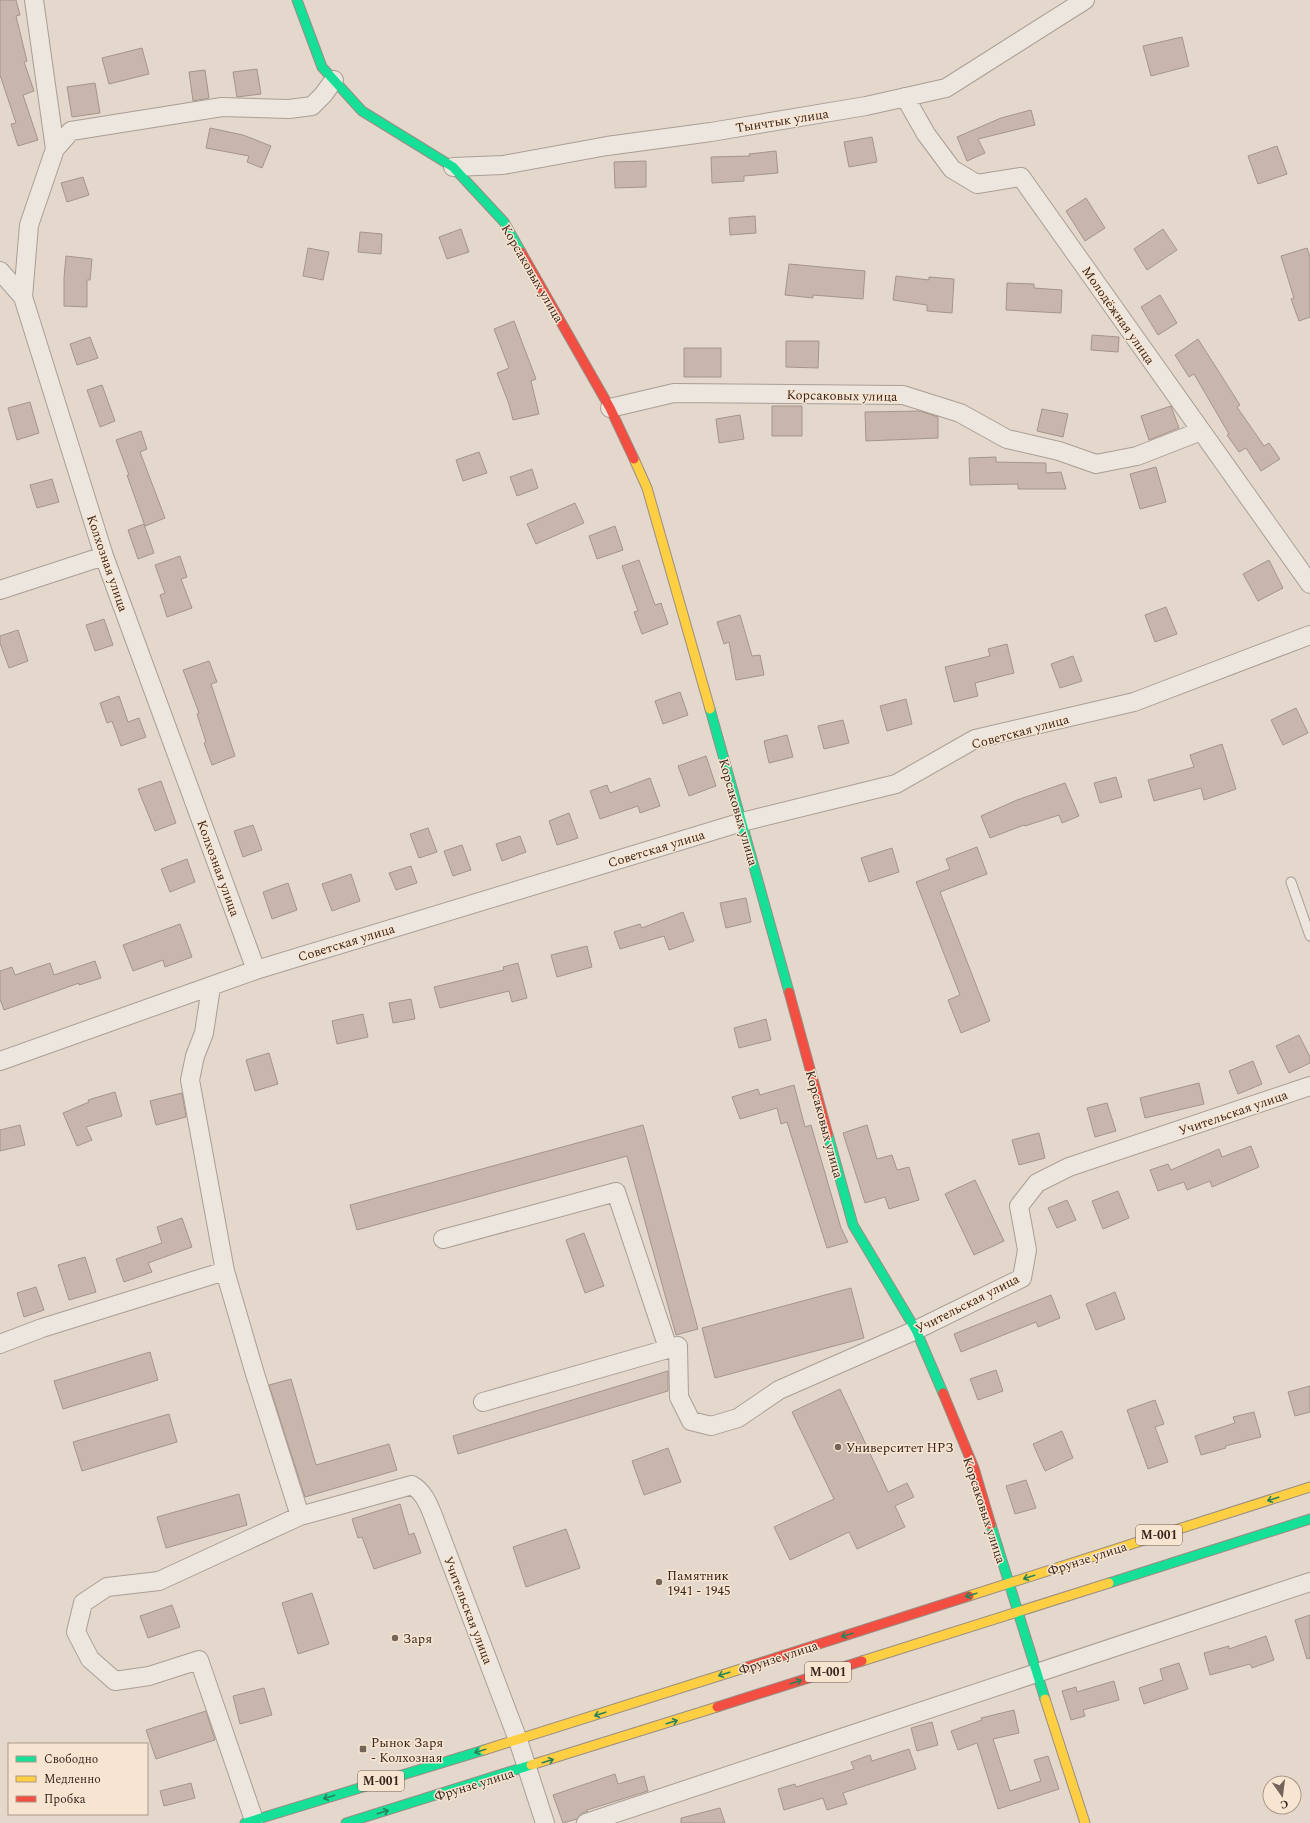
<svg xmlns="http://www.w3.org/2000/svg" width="1310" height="1823" viewBox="0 0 1310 1823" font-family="Spectral,serif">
	<rect width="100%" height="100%" fill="#e4d8cc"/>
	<path fill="#c8b6ad" stroke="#a5948b" d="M0 0H16L20 15 16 16 27 61 24 62 34 91 23 95 38 140 18 146 11 124 16 123 0 75Z
		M1182 37 1189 66 1151 76 1143 46Z
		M142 48 149 74 109 84 102 58Z
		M257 69 261 94 237 97 233 72Z
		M205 70 209 98 193 101 189 72Z
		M95 83 100 113 72 117 67 87Z
		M1031 110 1035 125 978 139 985 153 967 161 957 137 1001 118Z
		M210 128 243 135 271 146 262 168 247 162 249 156 206 148Z
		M872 137 877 162 849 167 844 142Z
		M1277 146 1287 174 1258 184 1248 156Z
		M776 151 778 173 744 176V181L712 183 711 157 750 156 749 154Z
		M646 161V187L615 188 614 162Z
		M83 177 89 195 67 202 61 183Z
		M1086 198 1105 228 1085 241 1066 211Z
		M755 216 756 233 730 235 729 218Z
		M461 229 469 252 447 259 439 237Z
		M1163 229 1177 250 1147 270 1134 249Z
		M360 232 382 234 381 254 358 252Z
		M308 248 329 252 323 280 303 276Z
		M1307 248 1310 257V317L1299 321 1291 299 1294 298 1281 256Z
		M66 256 92 259 90 280H87V307L64 306V278Z
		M789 264 865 271 863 299 813 295V298L785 295Z
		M896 276 929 280V277L954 279 952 313 927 311V305L893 300Z
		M1007 283 1034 284V288L1062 290 1061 313 1006 310Z
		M1160 295 1177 323 1158 335 1141 307Z
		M514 321 536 379 531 381 539 414 513 420 509 404 497 373 509 368 494 329Z
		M1092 335 1119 337 1118 352 1091 350Z
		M90 337 98 358 77 365 70 344Z
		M1198 339 1240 405 1237 407 1264 446 1269 443 1280 459 1261 471 1246 448 1239 452 1227 435 1229 434 1194 374 1189 377 1175 355Z
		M786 341H819L818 368 786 367Z
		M684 348H721V377H684Z
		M102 385 115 421 100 427 87 390Z
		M30 402 39 433 17 440 8 408Z
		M772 406H802V436H772Z
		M1171 406 1179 428 1149 440 1141 416Z
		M1042 409 1068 414 1063 437 1037 431Z
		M920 411 938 417V438L866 441 865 412Z
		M740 415 744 439 719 443 716 419Z
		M141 431 147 449 140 452 165 518 145 526 127 475H129L116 440Z
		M479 452 487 473 463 481 456 460Z
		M996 457V462L1046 463V473L1061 472 1066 489H1018V484L970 485 969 458Z
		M1156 467 1166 502 1140 509 1130 474Z
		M532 469 538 488 517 496 510 477Z
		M52 479 59 502 37 508 30 485Z
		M575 503 584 523 536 544 527 524Z
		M144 524 154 553 138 559 128 530Z
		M615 526 623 550 597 559 589 536Z
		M180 556 187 577 181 579 192 608 167 617 160 595 165 593 155 565Z
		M639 560 655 605 661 603 668 624 642 634 634 612 638 611 622 566Z
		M1269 560 1283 588 1258 601 1243 574Z
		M1166 607 1177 634 1155 642 1145 615Z
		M740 615 752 656 760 655 764 675 736 680 729 642 724 644 717 622Z
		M104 619 113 645 95 651 86 625Z
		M18 630 28 661 9 668 0 643V636Z
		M1007 644 1014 673 975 683 978 696 954 702 945 667 990 656 988 649Z
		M1073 656 1082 681 1060 688 1051 664Z
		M209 661 217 682 211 684 235 756 212 765 204 743 206 742 197 714 199 713 183 670Z
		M680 692 688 715 663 724 655 701Z
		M119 696 128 722 139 718 146 737 121 746 112 721 107 723 100 703Z
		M906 699 912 724 887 731 880 706Z
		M1296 708 1308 733 1283 745 1271 720Z
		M843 720 849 743 824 749 818 726Z
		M787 735 793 757 769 763 764 741Z
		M1222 744 1236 789 1204 800 1201 788 1154 801 1148 780 1194 767 1190 755Z
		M706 756 716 786 689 796 678 766Z
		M1116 777 1122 797 1100 803 1094 783Z
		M650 778 660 806 640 813 638 806 600 819 590 791 607 785 610 793Z
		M161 781 176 823 155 831 138 789Z
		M1065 783 1079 816 1062 823 1059 815 1025 826 1024 825 990 838 981 816 1017 800Z
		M569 813 578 838 557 845 549 821Z
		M253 825 262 850 243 857 234 831Z
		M428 828 437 852 419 858 410 834Z
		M520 836 526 852 502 861 496 844Z
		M462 845 471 870 453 876 444 851Z
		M977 847 987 874 940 892 990 1021 961 1033 948 1000 960 995 916 882 950 869 946 859Z
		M892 848 899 872 869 882 861 858Z
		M187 859 195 882 170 892 161 869Z
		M411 866 417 883 396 890 389 873Z
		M351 874 360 901 332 911 322 884Z
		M288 883 297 910 272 919 263 892Z
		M746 898 751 922 726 928 720 903Z
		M683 912 694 941 669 950 664 936 620 949 614 932 640 924 642 928Z
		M180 924 192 957 165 967 163 960 133 971 123 945Z
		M587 946 592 967 557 977 551 955Z
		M95 961 101 978 79 985V983L4 1010 0 999V971L12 967 15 975 50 963 54 975Z
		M518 963 527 998 512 1002 509 991 440 1008 434 987 504 970 503 967Z
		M411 999 415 1019 393 1023 389 1003Z
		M363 1014 368 1037 337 1044 332 1021Z
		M766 1019 771 1040 739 1048 734 1028Z
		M1299 1035 1310 1057V1063L1289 1073 1276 1046Z
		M269 1053 278 1084 255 1091 246 1060Z
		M1253 1061 1262 1084 1238 1094 1229 1071Z
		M1199 1083 1204 1104 1145 1118 1140 1098Z
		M794 1085 805 1127 811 1125 841 1228 848 1242 827 1248 787 1122 781 1124 777 1108 740 1119 732 1097 758 1089 760 1095Z
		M115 1092 122 1116 86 1127 92 1140 77 1146 63 1113 89 1102 88 1100Z
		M182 1093 186 1117 156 1125 150 1101Z
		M1107 1103 1116 1131 1095 1137 1087 1108Z
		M20 1125 25 1145 0 1151V1130Z
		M643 1125 698 1329 676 1335 627 1156 357 1230 350 1205Z
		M867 1125 877 1159 892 1155 897 1170 909 1167 919 1200 889 1209 885 1197 865 1203 843 1133Z
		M1039 1133 1045 1158 1019 1165 1012 1140Z
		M1251 1146 1259 1167 1212 1187 1210 1181 1187 1190 1184 1182 1158 1191 1150 1170 1168 1164 1171 1170 1219 1149 1222 1157Z
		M975 1180 1004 1241 974 1255 945 1194Z
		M1118 1191 1129 1218 1103 1229 1092 1201Z
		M1067 1200 1076 1220 1057 1228 1048 1208Z
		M182 1218 192 1247 148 1263 152 1272 124 1282 116 1259 162 1243 157 1227Z
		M584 1233 604 1286 585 1293 566 1240Z
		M85 1257 96 1292 69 1300 58 1265Z
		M36 1287 44 1310 24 1317 17 1293Z
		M851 1288 864 1338 715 1378 702 1328Z
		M1115 1292 1125 1319 1096 1330 1086 1304Z
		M1051 1295 1060 1318 1038 1327 1036 1322 961 1352 954 1334Z
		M150 1352 158 1380 63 1409 54 1381Z
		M996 1370 1003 1391 978 1400 970 1379Z
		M668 1371V1391L458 1454 453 1436Z
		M291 1379 316 1465 389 1444 397 1470 305 1497 269 1385Z
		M1310 1386V1412L1295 1416 1288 1392Z
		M840 1389 888 1492 907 1483 914 1497 895 1506 905 1527 857 1549 849 1532 790 1560 774 1527 834 1499 792 1412Z
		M1155 1400 1164 1424 1155 1427 1168 1462 1148 1469 1127 1410Z
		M1254 1412 1261 1437 1225 1446 1226 1448 1201 1455 1195 1436 1235 1423 1233 1417Z
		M169 1414 177 1442 82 1471 73 1442Z
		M1062 1431 1073 1458 1045 1471 1033 1444Z
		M668 1448 681 1482 644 1495 632 1461Z
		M1026 1480 1036 1508 1015 1514 1006 1486Z
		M239 1494 247 1525 166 1548 157 1517Z
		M400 1504 409 1535 414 1533 421 1553 374 1569 362 1537 358 1538 352 1519Z
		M566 1529 580 1568 526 1587 513 1547Z
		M312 1593 329 1644 298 1654 282 1603Z
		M172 1605 180 1627 148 1638 140 1616Z
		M1310 1615V1658L1307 1659 1295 1620Z
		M1266 1636 1274 1660 1252 1668 1250 1664 1210 1675 1204 1653 1229 1646V1649Z
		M1179 1663 1188 1689 1144 1704 1139 1688 1163 1680 1160 1669Z
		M1114 1681 1119 1700 1083 1710 1085 1716 1071 1720 1062 1691 1076 1687 1077 1692Z
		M264 1688 272 1715 240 1724 233 1696Z
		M1014 1710 1019 1733 993 1739 1010 1791 1041 1781 1034 1760 1048 1756 1059 1789 998 1809 977 1743 958 1750 951 1731 982 1720 981 1718Z
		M206 1711 215 1740 156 1759 146 1730Z
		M932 1722 938 1745 917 1751 911 1728Z
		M909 1749 916 1769 843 1793 847 1804 827 1810 823 1798 784 1810 778 1789 795 1784 796 1787 854 1769 851 1762 870 1755 872 1761Z
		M615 1774 618 1784 644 1776 648 1791 587 1810 588 1811 582 1813 577 1819 563 1823 553 1795Z
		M191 1783 195 1798 164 1806 160 1791Z
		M720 1808 725 1823H681V1818Z"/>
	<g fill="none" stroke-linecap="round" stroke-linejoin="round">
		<g stroke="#aa9e95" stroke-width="11">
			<path id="lane" d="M1291 882 1310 936"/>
		</g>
		<g stroke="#aa9e95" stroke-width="20">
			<path id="street" d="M34 0 55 149
				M905 97 926 134 952 169 977 184 1021 177 1310 584
				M453 167 503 165 607 146 711 132 866 106 946 88 1085 0
				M0 271 23 297
				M610 408 674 393 903 395 960 413 1007 439 1059 451 1096 464 1137 456 1201 431
				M0 590 104 556
				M256 970 104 556 23 297 29 225 55 149 71 131 222 107 289 109 312 106 323 95 334 80
				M211 987 204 1033 195 1056 190 1080 225 1271 255 1374 300 1516
				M0 1061 256 970 742 822 896 784 975 739 1134 702 1310 635
				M443 1239 616 1192 668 1348
				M0 1344 42 1328 225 1271
				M483 1402 678 1346 679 1397 691 1421 711 1426 738 1418 779 1390 916 1330 1022 1278 1027 1250 1019 1206 1037 1183 1069 1167 1310 1086
				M254 1820 199 1660 149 1676 115 1681 90 1659 76 1632 83 1603 107 1587 159 1581 300 1516 412 1485C423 1492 427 1501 432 1513L518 1740 545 1823
				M586 1823 1310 1582"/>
		</g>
		<g stroke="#998d85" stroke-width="11">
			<path id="fast" d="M297 0 322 67 362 111 453 167 504 222 521 252
				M710 709 789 992
				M828 1135 853 1225 916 1330 943 1393
				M991 1525 1045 1699
				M1109 1583 1310 1519
				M245 1823 484 1750
				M346 1823 531 1765"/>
		</g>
		<g stroke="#998d85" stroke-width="11">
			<path id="slow" d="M634 459 647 488 710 709
				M969 1596 1310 1487
				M862 1661 1109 1583
				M1045 1699 1085 1823
				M484 1750 744 1668
				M531 1765 717 1707"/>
		</g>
		<g stroke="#998d85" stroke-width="11">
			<path id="jam" d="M521 252 610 408 634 459
				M789 992 828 1135
				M943 1393 974 1468 991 1525
				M744 1668 969 1596
				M717 1707 862 1661"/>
		</g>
		<use href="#lane" stroke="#ece6de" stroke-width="9"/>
		<use href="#street" stroke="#ece6de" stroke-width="18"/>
		<use href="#fast" stroke="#16e098" stroke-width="9"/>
		<use href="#slow" stroke="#ffcf43" stroke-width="9"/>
		<use href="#jam" stroke="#f24e42" stroke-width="9"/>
	</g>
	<defs><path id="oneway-shaft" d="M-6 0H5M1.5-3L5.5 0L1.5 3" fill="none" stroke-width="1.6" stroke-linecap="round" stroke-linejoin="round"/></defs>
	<g stroke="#28825a">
		<use href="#oneway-shaft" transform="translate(1273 1499) rotate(162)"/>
		<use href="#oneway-shaft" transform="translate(1029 1577) rotate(162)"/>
		<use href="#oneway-shaft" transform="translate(971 1595) rotate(162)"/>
		<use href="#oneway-shaft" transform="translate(847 1635) rotate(162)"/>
		<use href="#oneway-shaft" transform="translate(724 1674) rotate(162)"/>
		<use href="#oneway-shaft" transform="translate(796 1682) rotate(-18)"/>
		<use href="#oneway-shaft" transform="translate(600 1714) rotate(162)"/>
		<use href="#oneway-shaft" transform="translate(672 1722) rotate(-17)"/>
		<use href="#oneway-shaft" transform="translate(480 1751) rotate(163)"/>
		<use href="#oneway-shaft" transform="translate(548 1761) rotate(-17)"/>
		<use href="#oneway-shaft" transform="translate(329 1797) rotate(163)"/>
		<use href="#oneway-shaft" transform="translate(383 1812) rotate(-17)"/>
	</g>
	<g fill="#75645a" stroke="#f7e5d1" stroke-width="1.5">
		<circle cx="838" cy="1447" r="4"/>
		<circle cx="659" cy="1582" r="4"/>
		<circle cx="395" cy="1638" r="4"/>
		<rect x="359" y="1745" width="8" height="8" rx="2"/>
	</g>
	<g text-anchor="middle" stroke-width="3" stroke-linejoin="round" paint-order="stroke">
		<g fill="#f7e5d1" stroke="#725f53" stroke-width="1">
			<rect x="1136" y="1525" width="46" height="20" rx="3"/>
			<rect x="805" y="1662" width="46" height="20" rx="3"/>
			<rect x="358" y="1771" width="46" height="20" rx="3"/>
		</g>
		<g font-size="12" font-weight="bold" fill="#39251d">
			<text x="1159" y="1539">M-001</text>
			<text x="828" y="1676">M-001</text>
			<text x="381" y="1785">M-001</text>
		</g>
		<g font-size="13" fill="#39251d" stroke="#f7e5d1">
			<text transform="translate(782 120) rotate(-9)" y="5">Тынчтык улица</text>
			<text transform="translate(533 273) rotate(60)" y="5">Корсаковых улица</text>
			<text transform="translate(1119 315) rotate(55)" y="5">Молодёжная улица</text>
			<text transform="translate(842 395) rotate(1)" y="5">Корсаковых улица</text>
			<text transform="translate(108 563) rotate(71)" y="5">Колхозная улица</text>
			<text transform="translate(1020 731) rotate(-15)" y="5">Советская улица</text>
			<text transform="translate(739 812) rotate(74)" y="5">Корсаковых улица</text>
			<text transform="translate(656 848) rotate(-17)" y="5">Советская улица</text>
			<text transform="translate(219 868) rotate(70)" y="5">Колхозная улица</text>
			<text transform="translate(346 942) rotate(-17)" y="5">Советская улица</text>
			<text transform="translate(1233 1112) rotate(-19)" y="5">Учительская улица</text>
			<text transform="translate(825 1124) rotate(75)" y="5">Корсаковых улица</text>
			<text transform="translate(967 1303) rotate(-27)" y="5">Учительская улица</text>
			<text transform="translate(985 1510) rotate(72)" y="5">Корсаковых улица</text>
			<text transform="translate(1087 1558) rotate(-18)" y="5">Фрунзе улица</text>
			<text transform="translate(469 1610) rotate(69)" y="5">Учительская улица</text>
			<text transform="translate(778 1657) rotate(-18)" y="5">Фрунзе улица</text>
			<text transform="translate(474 1784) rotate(-17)" y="5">Фрунзе улица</text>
		</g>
		<g font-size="13" fill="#39251d" stroke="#f7e5d1" text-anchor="start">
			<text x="846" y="1452">Университет НРЗ</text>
			<text x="667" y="1580">Памятник<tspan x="667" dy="15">1941 - 1945</tspan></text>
			<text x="403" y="1643">Заря</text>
			<text x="371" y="1747">Рынок Заря<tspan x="371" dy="15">- Колхозная</tspan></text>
		</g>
	</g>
	<rect x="8" y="1743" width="140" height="72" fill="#f7e5d1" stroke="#ab9889"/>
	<rect x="16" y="1756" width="20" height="6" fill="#16e098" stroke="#ab9889"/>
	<text x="44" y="1763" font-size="12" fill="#39251d">Свободно</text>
	<rect x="16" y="1776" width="20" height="6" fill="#ffcf43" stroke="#ab9889"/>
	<text x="44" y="1783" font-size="12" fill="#39251d">Медленно</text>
	<rect x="16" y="1796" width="20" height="6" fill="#f24e42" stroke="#ab9889"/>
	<text x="44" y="1803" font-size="12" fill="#39251d">Пробка</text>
	<g transform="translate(1282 1795) rotate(166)"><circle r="19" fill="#f7e5d1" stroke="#ab9889"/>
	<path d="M0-3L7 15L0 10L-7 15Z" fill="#75645a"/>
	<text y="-6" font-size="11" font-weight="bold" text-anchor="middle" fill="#39251d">С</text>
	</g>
</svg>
